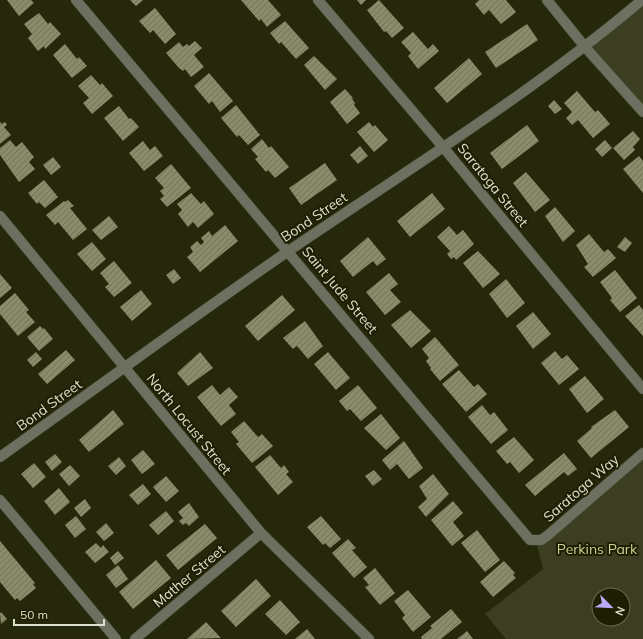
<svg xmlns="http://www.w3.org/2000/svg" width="643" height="639" viewBox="0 0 643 639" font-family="Mulish,sans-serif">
	<defs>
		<pattern id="building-hatch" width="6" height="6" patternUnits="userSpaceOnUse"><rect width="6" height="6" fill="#898c69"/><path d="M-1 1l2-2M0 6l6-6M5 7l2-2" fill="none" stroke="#70725a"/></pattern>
	</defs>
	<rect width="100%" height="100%" fill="#26280b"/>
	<path fill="#3c3e22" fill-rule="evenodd" d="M643 0V113L585 47Z
		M643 452V639H506L485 614 543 569 536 541ZM599 595H623V619H599Z"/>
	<path fill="url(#building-hatch)" d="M7 0H31L34 3 19 16Z
		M130 0H143L136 6Z
		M241 0H268L281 15 267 27 261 19 259 21Z
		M357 0H366L361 5Z
		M379 0 404 28 392 38 386 31 384 32 367 10Z
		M479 0H506L516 12 501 24 489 10 484 15 475 4Z
		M155 8 176 34 165 44 153 30 150 33 139 21Z
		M39 13 48 24 50 22 61 34 45 49 44 46 38 51 28 38 32 34 24 24Z
		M285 21 309 48 296 59 281 42 279 44 270 33Z
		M527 24 538 40 496 68 485 52Z
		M413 32 428 49 433 44 439 51 418 69 408 56 411 53 401 42Z
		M195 41 202 48 194 55 204 67 191 77 185 69 183 71 179 68 166 53 179 42 183 47 187 44 189 46Z
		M65 44 77 59 79 57 87 66 72 78 53 55Z
		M314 56 337 79 325 90 304 65Z
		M469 58 482 74 447 103 434 88Z
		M209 73 233 101 220 112 212 101 209 104 194 86Z
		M91 75 100 85 102 83 113 96 92 114 83 103 89 98 78 86Z
		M345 89 353 98 352 99 355 103 354 105 360 113 347 124 330 102Z
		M577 91 595 112 598 110 610 124 593 138 578 120 572 125 566 118 572 112 564 103Z
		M554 100 562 109 555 114 548 106Z
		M236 105 260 135 248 145 239 135 237 137 221 118Z
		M119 106 129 119 131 118 139 127 123 141 104 118Z
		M0 122 2 124 5 122 7 125 4 127 11 135 0 144Z
		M369 122 373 127 375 125 388 140 374 152 357 132Z
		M527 125 539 141 502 169 490 153Z
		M633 131 640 139 633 147 635 150 624 160 613 148Z
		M262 139 269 148 271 146 289 167 275 178 268 170 266 172 255 159 258 157 251 149Z
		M10 140 16 147 22 142 34 157 29 162 35 169 19 182 0 155V148Z
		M605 140 612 148 602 157 595 149Z
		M143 141 150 150 155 146 163 156 144 171 129 153Z
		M360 146 368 156 358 164 350 155Z
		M639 156 643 161V193L623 169Z
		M53 157 61 167 51 175 43 165Z
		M325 163 337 180 301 205 289 188Z
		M171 164 191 188 167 207 160 199 164 196 160 191 164 188 155 178Z
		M526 172 550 200 535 212 513 183Z
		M44 180 58 197 45 208 39 202 37 204 28 193Z
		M191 193 201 204 204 201 214 214 198 228 193 222 188 227 178 214 182 210 177 204Z
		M432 193 445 209 410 237 397 221Z
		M68 200 74 206 70 208 87 229 73 240 58 222 55 225 46 215 64 201 65 202Z
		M555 207 575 231 563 242 545 216Z
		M109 216 118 227 101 240 92 230Z
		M225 225 238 241 200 272 187 257 193 252 190 247 197 241 201 245 204 242 201 238 209 231 212 236Z
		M449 226 457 235 463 230 474 244 456 260 454 257 451 259 447 254 450 251 437 237Z
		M589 234 604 252 608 249 616 258 593 277 584 267 588 264 576 245Z
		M368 237 386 259 377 266 373 261 353 277 340 261Z
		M625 237 632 243 625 252 617 247Z
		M92 242 106 259 92 271 77 254Z
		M478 251 500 274 483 288 463 263Z
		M114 261 132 283 114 297 105 287 109 284 100 273Z
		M174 269 181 278 173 284 166 275Z
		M615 270 637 298 620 312 610 300 612 298 600 282Z
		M389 273 398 284 390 290 401 302 385 315 366 292Z
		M0 274 12 288 0 298Z
		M506 279 525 303 507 318 489 294Z
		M141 290 152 304 132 321 120 307Z
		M15 293 29 310 26 312 35 322 18 336 0 314V306Z
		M282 295 295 310 258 341 245 326Z
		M639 305 643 310V336L625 316Z
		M410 310 431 331 411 348 391 325Z
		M533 312 551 334 533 349 516 326Z
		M305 321 323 346 308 359 297 346 293 349 283 338Z
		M40 326 43 329 44 328 53 339 39 351 27 337Z
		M435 337 459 365 440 381 430 369 431 368 426 361 429 358 422 349Z
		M66 350 75 360 47 384 38 374Z
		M555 351 562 359 567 355 579 369 559 385 541 363Z
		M36 352 42 359 33 367 27 360Z
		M200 352 213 368 188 386 177 373Z
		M328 352 350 378 336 390 314 364Z
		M459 370 474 387 478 384 487 394 466 412 442 384Z
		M585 376 604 399 587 413 569 389Z
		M212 385 220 395 229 387 238 397 229 405 236 414 221 426 197 397Z
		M358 385 377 408 361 421 350 409 347 411 339 401Z
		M482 405 490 415 494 412 508 430 491 444 468 417Z
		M113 410 124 424 89 452 79 440Z
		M615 410 629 427 591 458 577 441 592 428 591 427Z
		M381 414 400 438 386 450 364 428Z
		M244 421 258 437 262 434 273 446 252 463 236 444 239 442 231 432Z
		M514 437 534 460 519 473 510 462 507 464 496 451Z
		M404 441 423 468 409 479 397 464 390 470 382 460Z
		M143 450 155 464 142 474 131 460Z
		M564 453 577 469 568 476 564 472 535 496 525 485Z
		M55 454 62 462 52 471 45 462Z
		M270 455 281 468 284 465 289 472 286 474 293 482 278 495 255 467Z
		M119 457 126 466 116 475 108 466Z
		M34 463 46 477 33 488 21 474Z
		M70 465 80 476 69 486 59 474Z
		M374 470 382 479 373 486 365 476Z
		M433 474 449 494 426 517 418 507 427 499 419 486Z
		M166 476 179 491 166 502 153 487Z
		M143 484 151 494 138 505 129 495Z
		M59 488 70 502 55 515 44 501Z
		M85 499 91 508 81 517 74 508Z
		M453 501 463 513 453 522 464 536 452 546 431 520Z
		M189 503 199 517 189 526 186 523 183 525 179 521 183 518 178 512Z
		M166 511 174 521 158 535 149 525Z
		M76 516 86 529 75 538 65 525Z
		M321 516 341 539 330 548 325 543 323 545 307 527Z
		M106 523 114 533 104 541 96 532Z
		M205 524 217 538 178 570 166 555Z
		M477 530 500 560 485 572 461 543Z
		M348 539 356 548 352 550 367 567 354 578 332 553Z
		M0 541 35 583 33 584 36 588 20 601 17 598 15 600 0 582Z
		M96 543 101 548 103 545 109 552 95 563 85 552Z
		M118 551 124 558 115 565 110 558Z
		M156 560 171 578 133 609 119 592Z
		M504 561 515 573 513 575 516 578 493 597 480 582Z
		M118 565 128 579 116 588 106 575Z
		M375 568 395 593 380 605 365 587 369 585 363 578Z
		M256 579 271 596 236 627 221 611Z
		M408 590 431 617 413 632 402 618 405 615 394 601Z
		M280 600 300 622 286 635 265 614Z
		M451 609 462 622 441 639H422L421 637 432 628 430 626Z
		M1 612 7 619 1 624 0 614Z
		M206 622 221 638 187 639Z
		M307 629 315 639H295Z
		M467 631 473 639H457Z"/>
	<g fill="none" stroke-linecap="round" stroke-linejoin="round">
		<g stroke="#43452a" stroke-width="11">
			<path id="minor" d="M76 0 530 540H541L547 536 643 453
				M318 0 443 147 643 389
				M547 0 585 47 643 112
				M0 216 261 533 369 639
				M0 457C97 388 192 317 290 250 409 169 532 93 642 0
				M0 500 116 639
				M135 639 261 533"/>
		</g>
		<use href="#minor" stroke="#6d6f60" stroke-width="10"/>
	</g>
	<g text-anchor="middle" stroke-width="4" stroke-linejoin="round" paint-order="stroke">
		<g font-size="14" fill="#dee0cf" stroke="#1d1e02">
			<text transform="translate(493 185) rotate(51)" y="5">Saratoga Street</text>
			<text transform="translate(314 217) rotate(-34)" y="5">Bond Street</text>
			<text transform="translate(340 290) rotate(50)" y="5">Saint Jude Street</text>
			<text transform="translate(49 405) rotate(-36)" y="5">Bond Street</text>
			<text transform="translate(189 424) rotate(51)" y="5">North Locust Street</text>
			<text transform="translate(581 488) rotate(-41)" y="5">Saratoga Way</text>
			<text transform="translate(189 576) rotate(-40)" y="5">Mather Street</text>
		</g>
		<g font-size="14" fill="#cbd093" stroke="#1d1e02">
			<text x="597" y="554">Perkins Park</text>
		</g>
	</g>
	<g transform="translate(611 607) rotate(114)"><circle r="19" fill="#1d1e02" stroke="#6a6c54"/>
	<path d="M0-3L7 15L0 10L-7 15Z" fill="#b9abf7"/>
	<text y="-6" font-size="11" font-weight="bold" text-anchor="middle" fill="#dee0cf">N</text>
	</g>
	<path d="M14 619v6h90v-6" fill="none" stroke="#dee0cf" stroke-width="2"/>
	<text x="20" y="619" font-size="12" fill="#dee0cf" stroke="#1d1e02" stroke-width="3" paint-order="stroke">50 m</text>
</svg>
